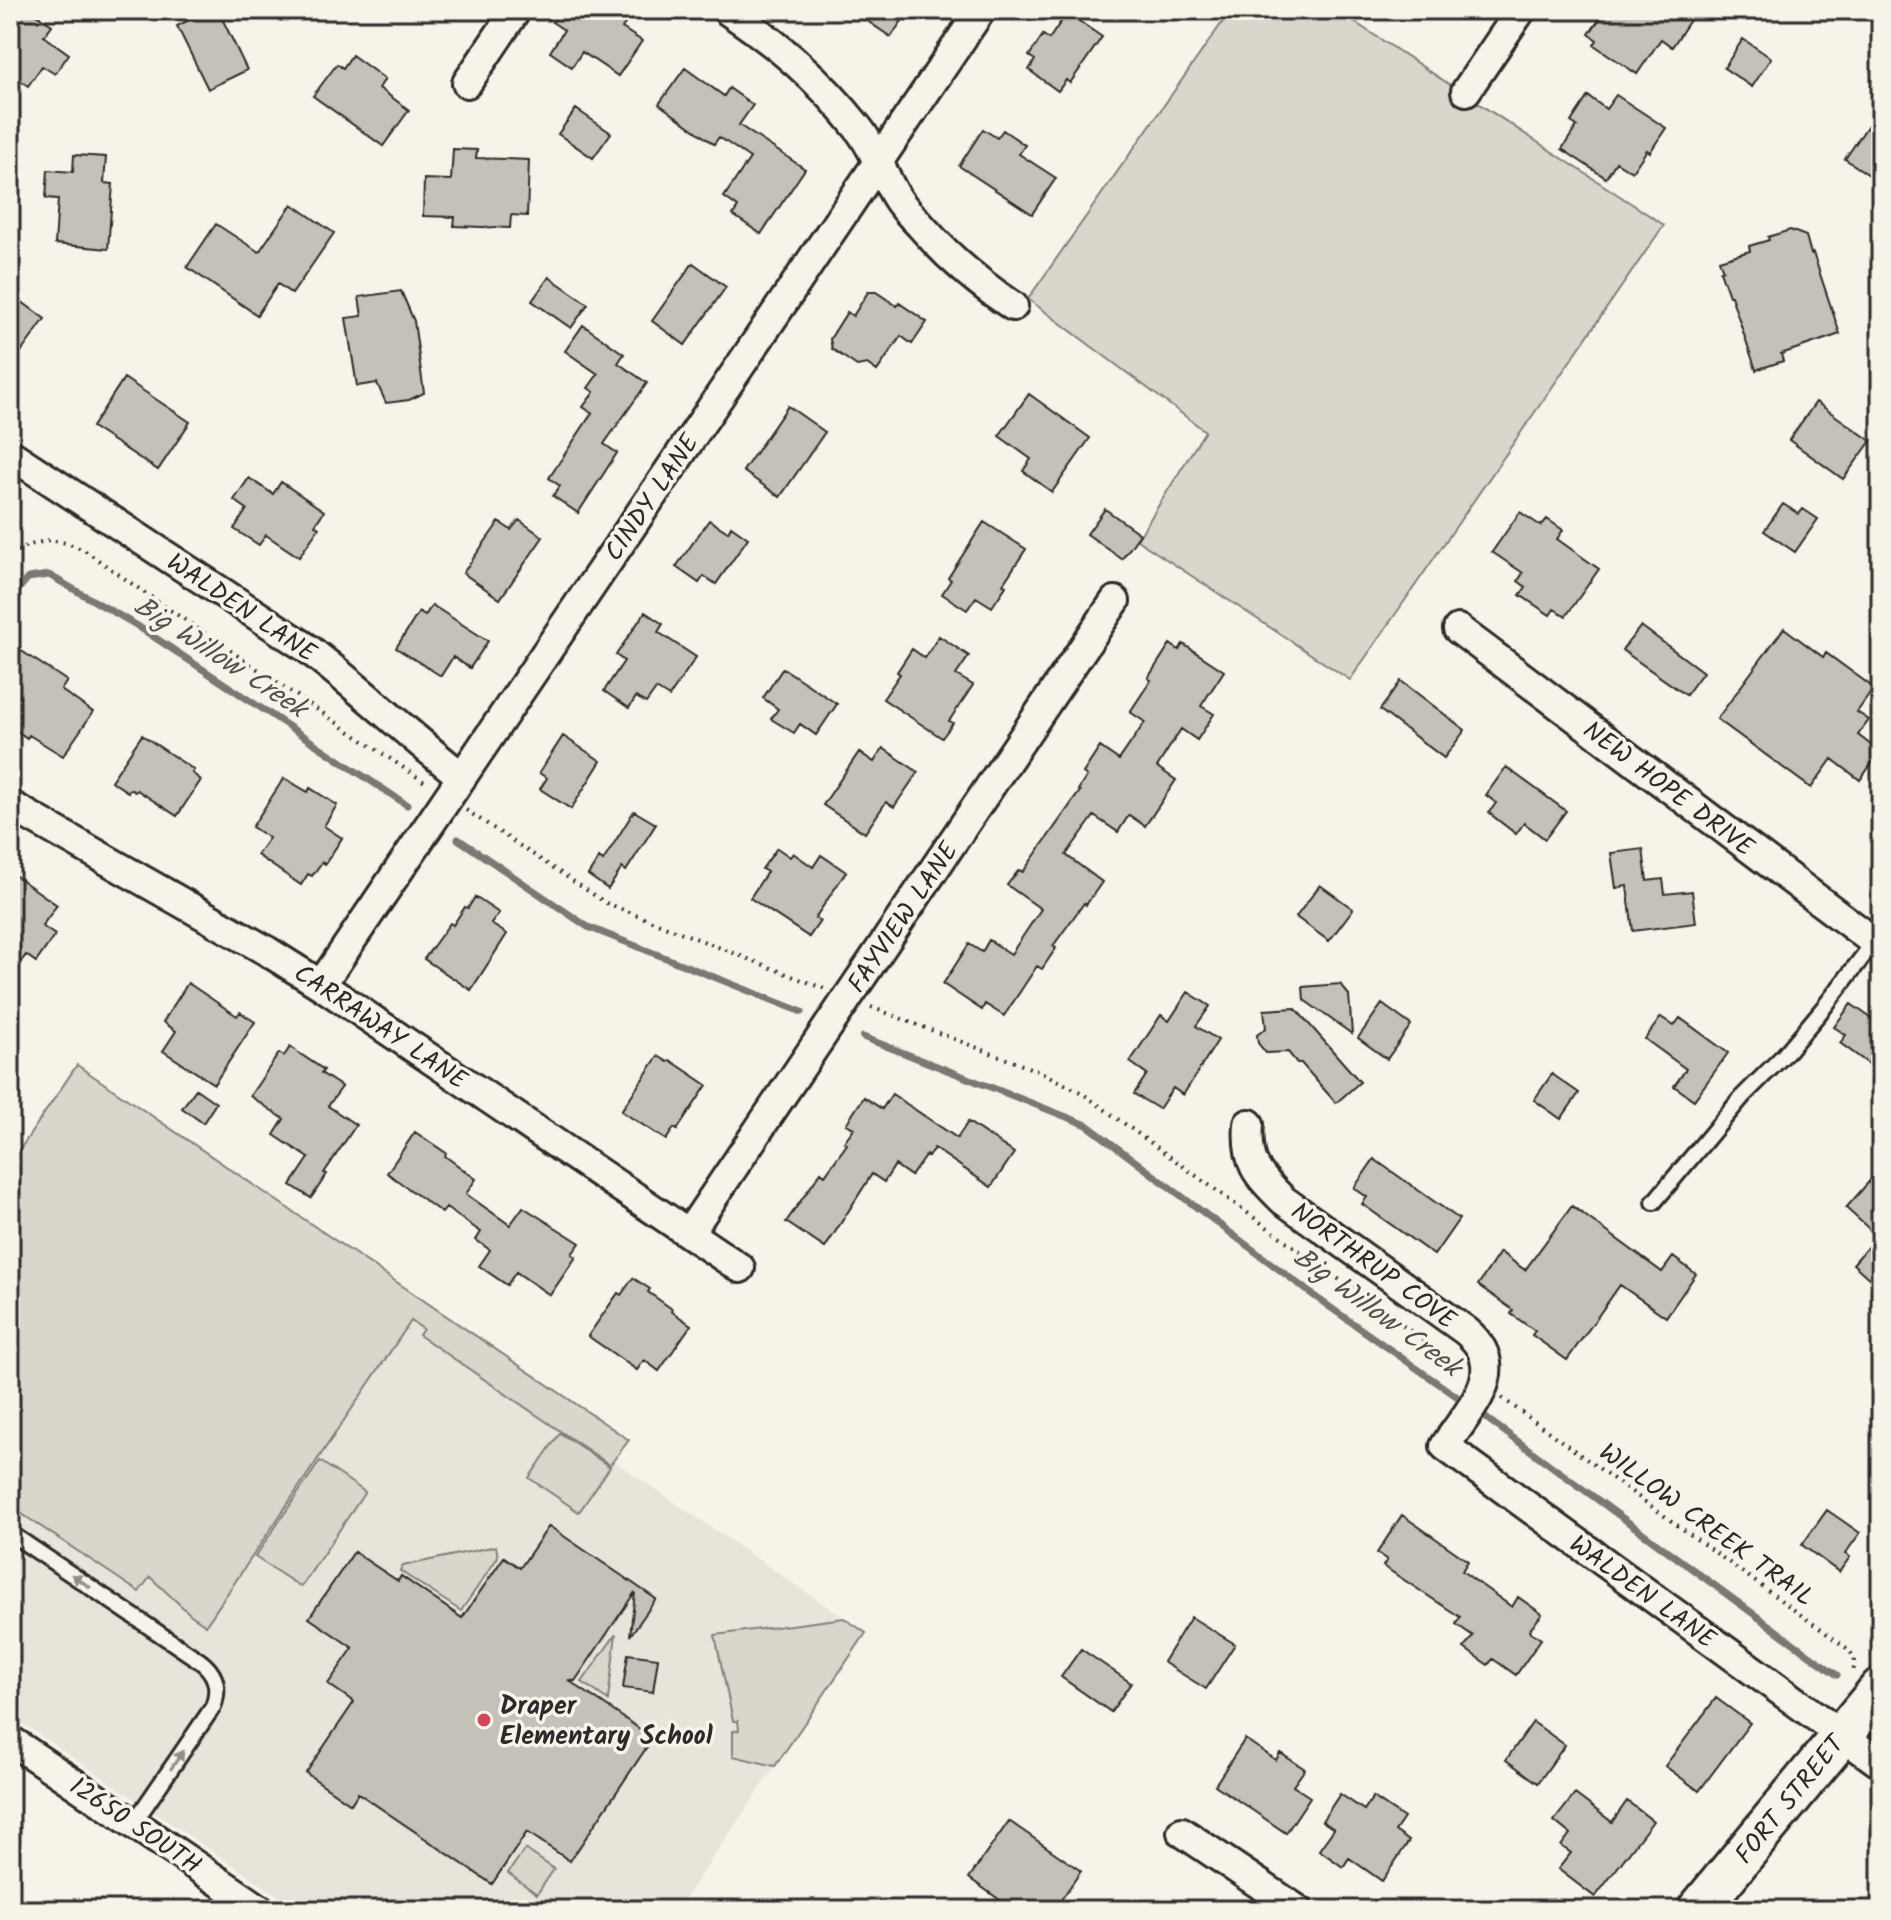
<svg xmlns="http://www.w3.org/2000/svg" width="1891" height="1920" viewBox="0 0 1891 1920" font-family="Kalam,sans-serif">
	<rect width="100%" height="100%" fill="#f7f3e8"/>
	<filter id="ink" filterUnits="userSpaceOnUse"><feTurbulence type="fractalNoise" baseFrequency=".0125" numOctaves="2"/><feDisplacementMap in="SourceGraphic" scale="16" xChannelSelector="R" yChannelSelector="G"/><feConvolveMatrix kernelMatrix="1 2 1 2 8 2 1 2 1" color-interpolation-filters="sRGB"/></filter>
	<g filter="url(#ink)">
		<path fill="#e8e4da" d="M77 1065 629 1440 614 1461 866 1633 677 1910H299L10 1715V1164Z"/>
		<path fill="#dad6cc" stroke="#82807c" stroke-width="2" d="M1231 10H1336L1664 225 1350 680 1137 540 1205 431 1028 299Z
			M77 1065 629 1440 610 1465 419 1335 423 1329 411 1321 206 1625 191 1615 150 1577 139 1592 10 1506V1164Z
			M560 1433 610 1467 579 1512 529 1478Z
			M320 1461 365 1492 301 1587 255 1557Z
			M496 1546 498 1557 461 1611 400 1571 403 1566Z
			M844 1618 866 1633 775 1766 733 1756V1731L739 1730 738 1721H733L715 1635Z
			M616 1634 608 1700 582 1682Z
			M525 1849 554 1869 537 1894 508 1873Z"/>
		<g fill="none" stroke-linecap="round" stroke-linejoin="round">
			<path stroke="#7a7874" stroke-width="7" d="M10 599 28 578 49 575 136 625 407 805
				M458 839 588 927 802 1012
				M863 1037 1087 1125 1317 1298 1466 1403
				M1475 1410 1837 1675"/>
		</g>
		<path fill="#c4c1b9" stroke="#2b2b2b" stroke-width="2" d="M10 10H30L52 25 44 36 69 54 55 74 42 66 28 86 10 74Z
			M209 10H218L247 70 208 89 177 26Z
			M560 10H617L629 18 622 28 642 41 618 76 582 52 572 67 550 52 564 30 552 22Z
			M851 10H909L891 37Z
			M1606 10H1681L1692 17 1672 47 1661 39 1637 74 1594 45 1597 40 1589 34Z
			M1067 13 1102 37 1070 83 1066 80 1058 91 1029 70 1035 60 1029 56 1043 35 1049 39Z
			M1743 39 1771 58 1752 87 1724 68Z
			M352 55 385 79 379 88 409 110 383 146 313 96 337 64 343 68Z
			M685 68 724 96 729 88 753 105 739 125 805 169 761 234 733 215 738 207 724 197 750 158 719 137 714 144 659 104Z
			M1616 95 1666 128 1650 152 1647 150 1632 172 1616 162 1606 178 1562 149 1577 126 1571 122 1588 96 1606 109Z
			M1881 106V183L1845 159Z
			M576 109 611 133 593 158 558 134Z
			M983 129 997 138 1003 130 1025 145 1019 154 1056 178 1032 214 959 166Z
			M453 149 477 150 476 158 529 160 527 216 511 215 510 228 454 226 455 217 423 216 424 179 451 180Z
			M74 155 106 157 104 183 113 184 108 249 55 244 58 199 46 198 48 170 73 172Z
			M292 204 334 233 292 294 278 284 257 315 187 267 216 224 259 252Z
			M1790 230 1806 236 1811 254 1813 253 1840 334 1781 354 1783 361 1756 370 1731 296H1729L1720 271 1723 270 1719 260 1750 251 1749 246 1769 240 1768 237Z
			M693 263 726 287 685 345 652 321Z
			M549 277 588 304 571 328 532 301Z
			M401 291 414 321 424 393 409 400 386 403 377 383 357 386 346 318 362 316 359 297Z
			M868 292H876L897 306 899 303 927 322 912 344 901 336 877 371 867 364 857 366 832 349 830 339 847 312 853 316Z
			M10 293 45 319 10 367Z
			M583 325 624 354 618 363 647 383 604 444 617 453 578 513 553 496 560 486 549 478 592 413 583 407 594 392 588 388 598 374 565 351Z
			M124 378 190 422 158 470 92 427Z
			M1029 394 1090 438 1052 492 1023 471 1031 459 999 436Z
			M1816 402 1871 441 1843 479 1789 440Z
			M788 406 825 432 780 497 743 471Z
			M249 478 273 494 281 482 324 511 315 525 319 528 299 557 266 535 259 545 234 529 247 509 234 500Z
			M1783 504 1799 514 1803 509 1818 519 1795 552 1764 531Z
			M1105 509 1140 534 1122 559 1087 534Z
			M1520 512 1541 526 1547 519 1563 530 1557 539 1599 569 1566 616 1554 609 1550 615 1520 595 1526 587 1518 581 1523 573 1492 552Z
			M519 520 543 537 500 599 463 573 499 522 511 530Z
			M709 520 728 532 731 526 748 538 716 584 704 576 699 583 676 567Z
			M984 522 1026 549 1003 584 1006 586 992 607 976 597 967 610 942 594 951 580 948 578Z
			M432 605 488 641 470 668 453 657 441 676 396 648 419 612 425 616Z
			M645 612 663 624 658 632 696 657 669 697 656 689 646 703 636 697 629 708 604 691 624 661 616 655Z
			M1641 626 1703 672 1686 695 1622 650Z
			M1784 628 1823 657 1826 653 1874 688 1857 712 1869 720 1858 735 1880 752 1860 780 1832 759 1811 788 1717 719Z
			M939 636 969 656 956 675 973 685 949 721 953 723 942 738 883 699 900 674 897 672 912 649 925 658Z
			M1170 644 1179 650 1183 644 1224 671 1201 706 1214 714 1197 740 1181 729 1157 767 1176 780 1145 826 1129 815 1118 832 1094 816 1066 855 1102 882 1086 905 1084 903 1053 946 1056 948 1042 969 1037 966 1004 1016 985 1004 982 1010 943 984 969 944 982 952 989 940 1011 954 1041 909 1007 885 1019 870 1023 872 1080 791 1078 790 1087 776 1083 773 1100 747 1119 760 1145 722 1130 712 1151 680 1148 678Z
			M17 648 67 681 61 690 93 712 63 756 29 735 27 738 10 726V659Z
			M783 668 837 704 816 735 800 724 794 733 771 719 778 709 763 698Z
			M1401 681 1465 730 1444 758 1380 710Z
			M142 735 194 770 192 773 201 780 177 816 137 790 135 792 130 789 128 792 111 781Z
			M563 736 601 761 571 809 540 789 547 778 539 773Z
			M883 748 918 772 894 807 886 802 865 833 823 805 859 752 874 762Z
			M1506 767 1566 811 1545 839 1524 823 1516 834 1489 813 1496 803 1486 795Z
			M284 778 308 792 310 788 337 805 324 826 342 838 325 864 322 862 312 876 308 874 301 885 257 855 269 838 252 827Z
			M634 811 656 824 626 871 622 868 608 889 588 875 599 858 603 861Z
			M777 848 790 857 793 853 813 867 821 855 846 872 815 918 820 921 809 937 750 898 767 872 762 869Z
			M1643 849 1647 881 1663 879 1665 894 1692 891 1696 923 1633 931 1627 886 1616 888 1611 853Z
			M10 872 57 905 42 926 55 935 36 962 26 955 10 977Z
			M1320 885 1353 909 1329 941 1296 917Z
			M475 897 499 913 491 924 507 934 471 990 424 959 450 923 453 925 465 907 468 908Z
			M188 983 237 1016 240 1012 255 1022 214 1084 163 1051 176 1031 163 1022Z
			M1340 984 1349 995 1352 1034 1304 1000 1303 987Z
			M1188 992 1210 1006 1196 1026 1218 1040 1183 1095 1173 1088 1159 1109 1134 1094 1147 1074 1130 1062 1161 1015 1169 1021Z
			M1382 1004 1411 1025 1387 1059 1358 1038Z
			M1851 1004 1881 1025V1073L1840 1043 1846 1035 1834 1027Z
			M1295 1008 1360 1082 1336 1103 1301 1063H1297L1288 1052 1266 1053 1258 1043 1257 1035 1266 1028 1264 1010Z
			M1661 1017 1674 1026 1680 1018 1728 1053 1694 1100 1674 1086 1686 1069 1645 1039Z
			M290 1047 324 1070 321 1073 342 1087 328 1106 356 1125 324 1173 327 1174 311 1198 291 1185 309 1158 274 1135 284 1119 250 1096 279 1053 284 1056Z
			M658 1056 668 1062 670 1060 707 1085 677 1130 674 1128 666 1140 621 1111Z
			M1552 1074 1579 1093 1561 1119 1534 1100Z
			M196 1089 216 1103 203 1123 182 1108Z
			M892 1094 957 1138 968 1122 1014 1153 991 1187 934 1148 928 1157 926 1155 911 1176 895 1165 884 1182 872 1174 825 1248 786 1222 821 1172 825 1175 847 1144 844 1142 854 1128 846 1124 864 1097 882 1109Z
			M415 1132 446 1153 445 1156 476 1179 466 1194 510 1225 523 1207 580 1243 572 1254 576 1257 550 1295 516 1272 507 1285 479 1266 490 1250 476 1240 481 1232 446 1208 442 1213 387 1173Z
			M1374 1159 1459 1219 1434 1255 1362 1204 1367 1197 1354 1188Z
			M1881 1168V1289L1853 1264 1877 1236 1846 1208Z
			M1572 1206 1662 1272 1673 1257 1696 1274 1666 1317 1620 1285 1567 1360 1532 1335 1535 1331 1511 1314 1513 1310 1478 1285 1500 1252 1525 1270Z
			M633 1278 650 1289 648 1292 672 1309 671 1311 691 1325 659 1371 644 1360 637 1370 588 1336 618 1293 621 1295Z
			M1827 1510 1860 1533 1845 1554 1850 1557 1839 1572 1802 1545Z
			M1402 1515 1468 1561 1462 1571 1512 1607 1518 1597 1542 1614 1529 1631 1541 1639 1516 1675 1493 1659 1488 1665 1464 1648 1473 1636 1456 1624 1460 1617 1383 1566 1387 1560 1377 1553Z
			M549 1526 656 1599 630 1636 635 1592 575 1681 568 1680 653 1738 570 1861 527 1832 492 1884 358 1793 351 1804 306 1773 354 1702 328 1684 353 1648 309 1618 354 1552 398 1581 401 1576 462 1618 504 1557 520 1568Z
			M1191 1617 1235 1644 1206 1689 1163 1662Z
			M1081 1649 1131 1683 1111 1712 1061 1677Z
			M628 1654 658 1658 653 1692 623 1688Z
			M1716 1698 1750 1723 1699 1791 1665 1766Z
			M1533 1722 1565 1745 1538 1783 1506 1760Z
			M1245 1739 1276 1760 1280 1753 1305 1769 1293 1786 1310 1797 1286 1833 1215 1785Z
			M1340 1794 1364 1810 1373 1797 1404 1818 1395 1831 1409 1841 1382 1881 1349 1858 1343 1867 1319 1850 1334 1829 1322 1821Z
			M1575 1794 1612 1822 1627 1801 1653 1821 1595 1897 1558 1869 1571 1853 1561 1846 1570 1834 1554 1821Z
			M1009 1821 1081 1871 1054 1910H1014L969 1878Z"/>
		<g fill="none" stroke-linecap="round" stroke-linejoin="round">
			<g stroke="#2b2b2b" stroke-width="20">
				<path id="lane" d="M1654 1202 1743 1096 1785 1054 1825 1006 1874 942
					M10 1533 200 1661C216 1673 220 1688 213 1707L133 1824"/>
			</g>
			<g stroke="#2b2b2b" stroke-width="34">
				<path id="street" d="M727 10C778 44 820 80 858 128 875 149 883 176 897 198 903 208 913 217 921 226 948 257 978 283 1013 306
					M467 83 516 10
					M1466 91 1521 10
					M10 454 307 648C360 689 409 735 462 777
					M1458 629 1881 947
					M10 805 267 951 321 985 740 1268
					M321 985 981 10
					M1249 1124C1246 1163 1256 1173 1283 1200L1466 1331C1512 1370 1469 1409 1445 1446L1881 1764
					M689 1233 1115 601
					M10 1740 261 1910
					M1182 1832 1298 1910"/>
			</g>
			<g stroke="#2b2b2b" stroke-width="46">
				<path id="secondary" d="M1698 1910 1881 1688"/>
			</g>
			<path stroke="#2b2b2b" stroke-width="4" stroke-dasharray="2 6" stroke-linecap="butt" d="M10 555 26 546 49 540 67 543 84 550 148 595 426 783
				M466 810 606 903 825 989
				M871 1007 1043 1073 1082 1093 1460 1367
				M1502 1398 1848 1649C1854 1656 1856 1662 1853 1671"/>
			<use href="#lane" stroke="#f7f3e8" stroke-width="14"/>
			<use href="#street" stroke="#f7f3e8" stroke-width="28"/>
			<use href="#secondary" stroke="#f7f3e8" stroke-width="40"/>
		</g>
		<defs><path id="oneway-solid" d="M-6-.8H1V-3.2L6.5 0L1 3.2V.8H-6Z" transform="scale(2)"/></defs>
		<g fill="#918f8a">
			<use href="#oneway-solid" transform="translate(81 1581) rotate(-146)"/>
			<use href="#oneway-solid" transform="translate(177 1760) rotate(-56)"/>
		</g>
	</g>
	<circle fill="#d1495b" stroke="#f7f3e8" stroke-width="3" cx="484" cy="1720" r="8"/>
	<g text-anchor="middle" stroke-width="7" stroke-linejoin="round" paint-order="stroke">
		<g font-size="26" fill="#2b2b2b" stroke="#f7f3e8">
			<text transform="translate(651 497) rotate(-56)" y="9">CINDY LANE</text>
			<text transform="translate(242 607) rotate(34)" y="9">WALDEN LANE</text>
			<text transform="translate(1669 788) rotate(37)" y="9">NEW HOPE DRIVE</text>
			<text transform="translate(902 917) rotate(-56)" y="9">FAYVIEW LANE</text>
			<text transform="translate(381 1026) rotate(34)" y="9">CARRAWAY LANE</text>
			<text transform="translate(1374 1265) rotate(36)" y="9">NORTHRUP COVE</text>
			<text transform="translate(1707 1524) rotate(36)" y="9">WILLOW CREEK TRAIL</text>
			<text transform="translate(1643 1591) rotate(36)" y="9">WALDEN LANE</text>
			<text transform="translate(1789 1799) rotate(-51)" y="9">FORT STREET</text>
			<text transform="translate(136 1825) rotate(34)" y="9">12650 SOUTH</text>
		</g>
		<g font-size="26" font-weight="bold" fill="#2b2b2b" stroke="#f7f3e8" text-anchor="start">
			<text x="500" y="1714">Draper<tspan x="500" dy="30">Elementary School</tspan></text>
		</g>
		<g font-size="28" font-style="italic" fill="#53524f" stroke="#f7f3e8">
			<text transform="translate(221 656) rotate(33)" y="10">Big Willow Creek</text>
			<text transform="translate(1378 1311) rotate(36)" y="10">Big Willow Creek</text>
		</g>
	</g>
	<rect width="1891" height="1920" fill="none" stroke="#f7f3e8" stroke-width="40"/>
	<rect x="20" y="20" width="1851" height="1880" fill="none" stroke="#2b2b2b" stroke-width="3" filter="url(#ink)"/>
</svg>
